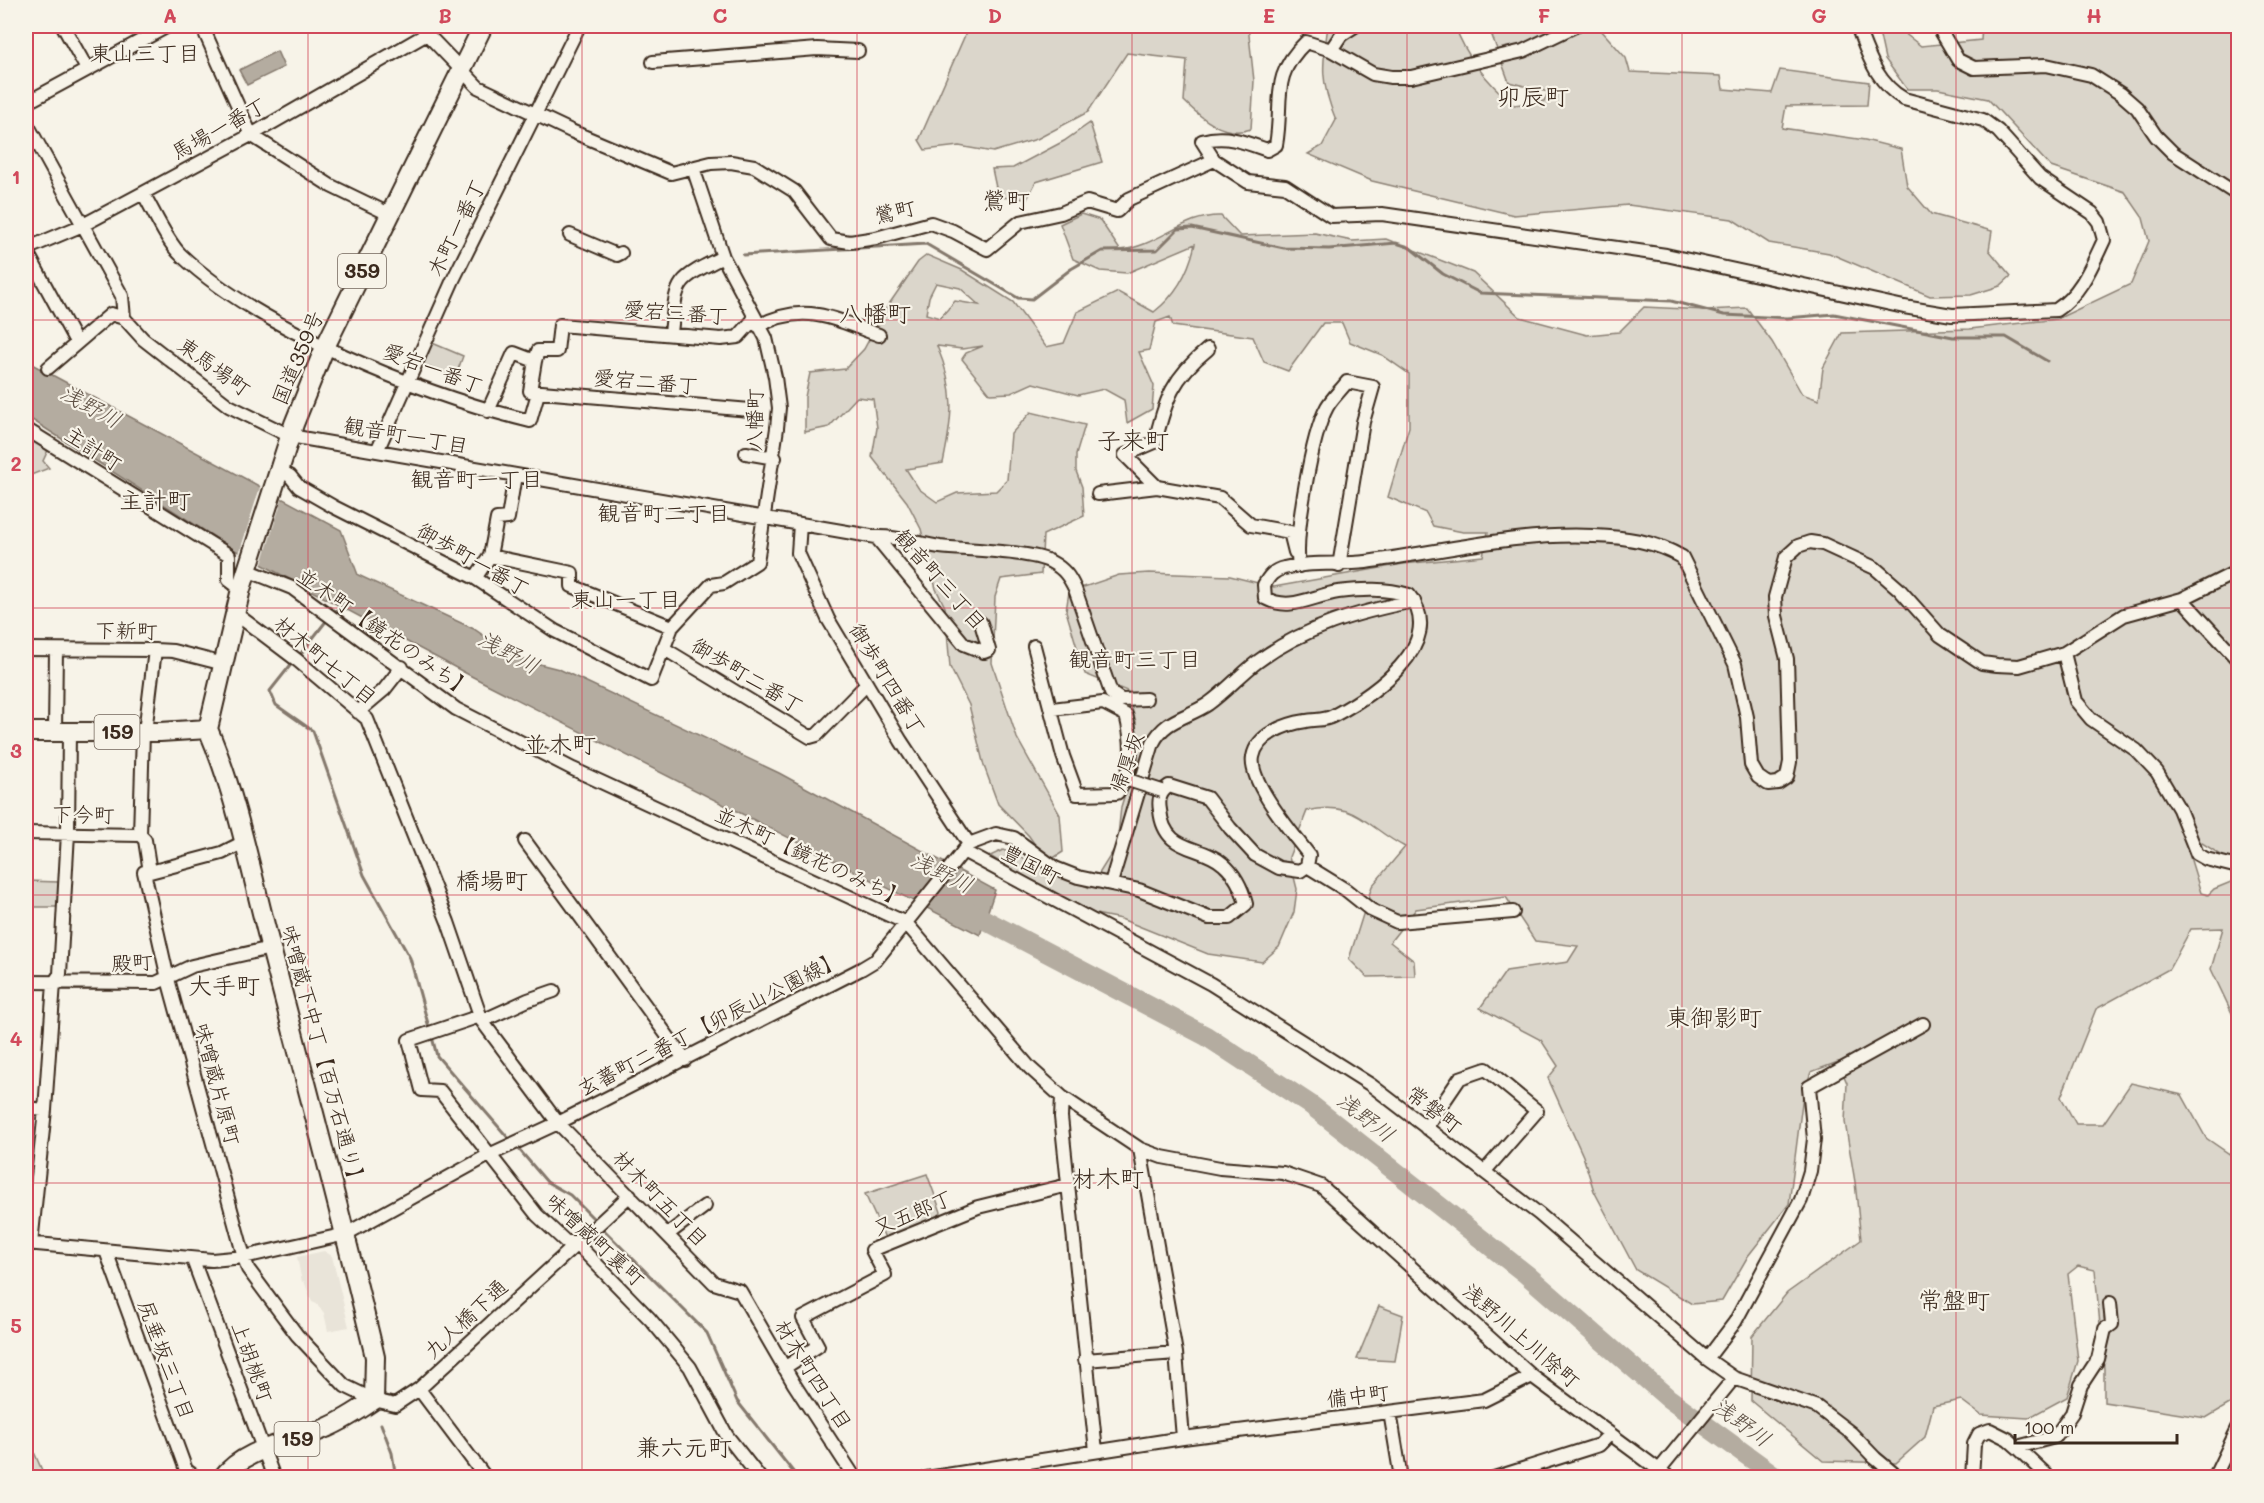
<svg xmlns="http://www.w3.org/2000/svg" width="2264" height="1503" viewBox="0 0 2264 1503" font-family="Mali,'Klee One',sans-serif">
	<rect width="100%" height="100%" fill="#f7f3e8"/>
	<filter id="ink" filterUnits="userSpaceOnUse"><feTurbulence type="fractalNoise" baseFrequency=".0167" numOctaves="2"/><feDisplacementMap in="SourceGraphic" scale="12" xChannelSelector="R" yChannelSelector="G"/><feConvolveMatrix kernelMatrix="1 2 1 2 8 2 1 2 1" color-interpolation-filters="sRGB"/></filter>
	<g filter="url(#ink)">
		<path fill="#e9e4d9" d="M324 1251 332 1256 349 1327 328 1331 324 1313 317 1304 312 1302 304 1281 302 1282 297 1257Z"/>
		<path fill="#dbd6cb" stroke="#8b8074" stroke-width="1.5" fill-rule="evenodd" d="M969 26H1248L1254 81 1251 129C1224 138 1202 119 1184 101L1187 60 1127 53 1088 112 1037 139 993 152 959 146 925 150 919 140Z
			M1328 26H1455C1466 57 1489 84 1514 105L1544 101 1548 92 1509 82 1491 33 1495 26H1602L1601 30 1626 58 1630 72 1721 76 1723 89 1772 93 1780 70 1869 82 1867 105 1786 106 1782 128 1865 140 1901 149 1907 186 1931 214 1992 231 1989 250 2011 276 2000 286 1971 295 1930 296 1829 253 1769 243 1732 219 1628 205 1514 215 1372 181 1308 154 1322 146 1336 120C1320 82 1322 66 1328 26Z
			M1895 26 1921 46 1981 40 1982 26H2238V862H2232L2199 841 2186 844 2201 893 2208 895 2214 889 2238 879V1026L2211 969 2223 928 2191 929 2169 969 2096 1009 2061 1097 2076 1124H2103L2131 1083 2182 1095 2206 1138 2238 1160V1399L2206 1418 2104 1402V1369L2095 1270 2078 1266 2068 1274 2078 1361 2067 1397 2028 1418 1981 1415 1961 1400 1933 1406 1925 1437 1896 1463 1823 1461 1751 1401 1752 1336 1787 1293 1861 1240 1855 1182 1845 1122 1847 1083 1838 1062 1811 1072 1803 1095 1789 1204 1748 1256 1722 1301 1692 1304 1636 1270 1594 1191 1583 1156 1548 1078 1558 1066 1541 1040 1480 1008 1506 971 1568 962 1578 946 1535 941 1506 897 1416 909 1390 942 1414 961 1415 976 1367 977 1349 959 1372 886 1405 847C1366 827 1355 799 1307 811L1289 857 1297 889 1294 912 1279 947 1262 962 1208 954 1121 919 1075 910 990 856 1003 850 1090 888 1117 845 1121 807 1138 751 1136 722 1127 691 1085 674 1066 611 1069 592 1119 575 1149 573 1230 576 1274 587 1403 564 1483 556 1488 532H1463L1433 526 1426 513 1388 497 1409 427V374L1382 355 1350 342 1342 323H1323L1288 371 1264 362 1253 337 1173 326 1170 317 1156 322 1149 350 1139 352 1154 386 1152 409 1127 423 1124 400 1104 389 1078 395 1033 383 1011 393 990 394 962 359 966 353 983 346 962 349 937 346C956 391 953 416 943 463L906 469 919 489 937 502 957 493 996 491 1007 480 1011 434 1031 412 1085 425 1076 455V471L1082 487 1084 516 1043 535 1041 574 1001 579 995 597 992 663 1017 738 1060 815 1063 852 1047 862 1029 836 998 804 984 766 969 705 950 667 945 607 936 589 921 529 907 502 872 457 877 428 873 399 857 397 829 427 805 432V397L810 373 845 369 864 349 885 310 918 262 927 255 962 270 1013 302 1046 347 1064 343 1077 312 1118 292 1154 312C1176 295 1189 272 1195 244L1127 273 1100 271 1073 259 1060 224 1081 214 1100 220 1120 250C1157 247 1185 214 1221 216L1240 236 1315 233 1352 241 1386 239 1473 273 1520 317 1587 335 1619 332 1644 307 1706 310 1747 308 1772 342 1802 394 1819 400 1823 368 1842 333 1970 329 2057 319 2131 284 2149 241 2143 218 2125 192 2051 167 1988 99 1938 89H1907L1885 59 1878 27ZM936 283 960 288 979 305 955 301 940 318 926 314 929 297Z
			M1090 123 1102 162 1036 182 1027 199 998 197 992 169 1013 168 1064 141Z
			M430 342 463 356 455 378 421 364Z
			M26 434 49 448 43 461 49 468 26 477Z
			M26 881 59 882V907H26Z
			M927 1174 941 1212 939 1218 886 1240 865 1194Z
			M1379 1306 1403 1315 1395 1361 1357 1359Z
			M26 1434 45 1477H26Z"/>
		<path fill="#b4aca0" stroke="#84786c" stroke-width="1.5" d="M277 51 284 67 247 85 239 70Z
			M26 361 341 530 358 575 474 629 516 658 559 669 779 773 995 890 980 935 473 677 233 549 26 416Z"/>
		<path fill="#f7f3e8" d="M261 484 283 496 261 567 239 554Z"/>
		<g fill="none" stroke-linecap="round" stroke-linejoin="round">
			<path stroke="#84786c" stroke-width="3" d="M743 255 926 244 1018 298 1032 299 1071 269 1102 251 1157 250 1178 229 1192 228 1284 248 1329 249 1396 243 1409 247 1443 274 1480 293 1671 301 1724 315 1787 318 1834 314 1953 337H2006L2047 361
				M335 611 349 605
				M299 656 327 620
				M293 662 270 691 276 705 313 731 364 875 410 958 430 1031
				M432 1037 437 1056 510 1140
				M517 1147 547 1182 570 1195 597 1222
				M601 1227 707 1333 737 1401 798 1478
				M381 1424 392 1453 396 1478"/>
			<path stroke="#b4aca0" stroke-width="20" d="M962 908 1206 1036 1311 1105 1526 1274 1668 1398 1778 1478"/>
			<g stroke="#3b2a1e" stroke-width="16">
				<path id="minor" d="M63 26 87 69
					M202 26 251 135 331 186 389 214
					M422 26 427 34 478 87 571 131 671 173 711 163 731 162 754 166 794 191 831 239 850 242 876 238 931 223 953 231 987 249 1020 222 1061 213 1087 202 1117 211 1129 199 1214 160
					M1575 26 1523 51 1411 77H1391L1373 74 1331 50 1306 42C1269 77 1284 101 1276 145L1267 150C1245 142 1225 134 1202 141L1214 160 1248 182 1285 186 1331 216 1382 214 1666 255 1904 307 1952 315 2056 310C2081 294 2092 265 2104 240L2099 222 2092 213 2040 178 1998 131 1983 120 1904 99C1876 83 1868 54 1857 26
					M1938 26 1958 60 1974 68 2046 65 2091 75 2121 94 2137 108 2156 136 2173 153 2238 195
					M1331 50 1341 35 1355 26
					M653 62 817 49 858 51
					M26 103 168 26
					M26 122 122 296 124 318
					M143 193C153 210 167 242 181 255 260 330 424 395 530 421L538 393
					M570 235 617 255 621 253
					M26 249 83 225 143 193 251 135 427 34
					M26 250 76 342
					M124 318 143 339 229 406 290 436 876 537C899 536 918 544 940 547 967 550 1031 551 1051 562 1064 569 1069 576 1075 589L1111 693 1121 700 1146 699
					M758 326C805 301 833 319 879 335
					M671 333C677 280 674 281 723 257
					M1208 349C1172 378 1166 399 1155 442L1125 455 1157 487 1220 498 1251 525 1290 532 1295 552
					M535 361 530 391 750 410
					M48 368 111 314 124 318
					M488 411 514 353 535 361 538 351H557L560 325 721 339 738 337 754 319
					M26 429 229 555V580L241 589
					M377 451 453 280 579 26
					M746 453 775 458
					M279 470 290 476 299 487 334 507 475 578 555 631 651 680 672 627 711 585 724 583 757 562 777 428 779 408 775 377 766 338 723 257 693 168
					M1098 494 1157 487
					M800 524 798 553 828 619 901 741 969 844
					M876 537 964 644 984 652 989 650 981 623
					M490 556 572 573V586L672 627
					M1299 566C1294 536 1312 434 1327 407 1332 398 1341 390 1347 382L1373 387 1363 422 1339 566
					M247 570 292 588 456 709 573 769 906 923 1030 1068 1062 1097 1140 1149 1162 1157 1220 1168 1283 1173 1321 1186 1532 1376 1670 1478
					M475 578 490 556 497 519 508 518 515 475
					M2182 599 2238 660
					M236 614 297 660 367 719 448 922 482 1021 558 1123 714 1283 740 1291 794 1384 855 1478
					M1034 646 1063 756 1077 794 1117 793C1135 771 1133 742 1126 715L1103 703 1052 709
					M663 648 810 737 817 735 867 684
					M26 649 155 650 173 651 224 664
					M2064 653 2076 701 2091 719 2136 750 2157 772 2179 809 2197 854 2206 859 2238 867
					M358 712 384 690 402 667
					M55 732 56 650
					M143 732 140 835 145 840 150 872H144L168 979 244 1257 248 1269 297 1335 345 1386 374 1400 395 1405 419 1389 630 1195
					M145 732 155 650
					M26 833 140 835
					M525 841 685 1060
					M963 851 1211 984 1371 1085 1539 1214 1707 1359 1734 1378 1817 1407 1851 1433 1875 1458 1899 1478
					M1307 866 1346 890 1371 910 1397 922 1513 912
					M150 872 222 853 244 842
					M1111 883 1153 743C1165 719 1187 718 1208 704 1225 692 1240 675 1257 662 1304 627 1358 612 1414 601
					M26 982 156 983 192 966 271 948
					M480 1016 409 1040 422 1090 440 1091 537 1215 566 1242H575L650 1319 690 1367 727 1436 760 1478
					M482 1021 528 1000 554 991
					M1062 1097 1061 1117 1096 1451
					M26 1108 45 1110
					M1426 1128 1460 1078 1486 1069 1537 1111 1484 1172
					M1140 1149 1176 1353 1183 1438
					M668 1234 705 1206
					M26 1243 212 1260 244 1257 346 1234 489 1155 558 1123 861 969 876 960 969 844 996 834 1014 838 1055 868 1078 877 1139 890 1209 918H1229L1246 904C1242 888 1236 875 1223 864 1201 844 1164 854 1160 810 1158 799 1160 792 1169 786L1207 798 1230 828 1255 855 1279 868 1300 871 1307 866 1309 855C1294 835 1248 782 1253 757 1257 734 1286 724 1306 721 1315 719 1324 721 1333 716 1371 696 1449 644 1409 595 1385 588 1363 589 1338 592 1312 596 1290 612 1265 598L1264 585C1269 576 1274 570 1284 568 1310 561 1340 565 1366 562 1440 552 1519 532 1594 536 1624 537 1655 541 1682 557L1735 664 1747 717 1751 765 1758 777 1768 784 1778 783 1787 777 1790 762 1787 659 1776 616 1775 597 1786 557 1798 546 1810 542 1823 544 1875 568 1899 589 1940 635 1982 663 1997 665 2019 666 2064 653 2124 615 2182 599 2238 571
					M31 1244 45 1110 54 983 60 974 68 833 69 732
					M106 1251 186 1470 197 1478
					M193 1260 274 1478
					M1707 1359 1735 1322 1801 1200 1810 1171 1814 1139 1809 1087 1923 1024
					M1085 1360 1176 1353
					M784 1368 818 1346 803 1318 885 1275 872 1250 978 1207 1068 1185
					M419 1389 486 1478
					M1390 1412 1401 1478
					M2017 1447 2050 1478
					M1659 1470 1734 1378
					M927 1478 1183 1438 1484 1400 1532 1376
					M1494 1478 1599 1445 1610 1434
					M1972 1478 1974 1444 1979 1434 1990 1430 2008 1439 2017 1447 2055 1437 2072 1413 2081 1385 2098 1359 2105 1329 2112 1324 2110 1303
					M2214 1478 2238 1428"/>
			</g>
			<g stroke="#3b2a1e" stroke-width="22">
				<path id="highway" d="M208 729C238 799 252 878 272 952 307 1087 343 1221 375 1357L374 1400C358 1411 343 1421 326 1428 292 1443 245 1447 222 1478
					M208 729 241 589 294 424 325 347 483 26
					M26 732H160L208 729"/>
			</g>
			<use href="#minor" stroke="#f7f3e8" stroke-width="12"/>
			<use href="#highway" stroke="#f7f3e8" stroke-width="18"/>
			<g stroke="#3b2a1e" stroke-width="16" stroke-linecap="butt">
				<path id="minor-bridge" d="M1128 780 1162 791"/>
			</g>
			<use href="#minor-bridge" stroke="#f7f3e8" stroke-width="12"/>
		</g>
	</g>
	<path fill="none" stroke="#d1495b" stroke-width="1.5" stroke-opacity="0.55" d="M308 26V1478M582 26V1478M857 26V1478M1132 26V1478M1407 26V1478M1682 26V1478M1956 26V1478M26 320H2238M26 608H2238M26 895H2238M26 1183H2238"/>
	<g text-anchor="middle" stroke-width="4.5" stroke-linejoin="round" paint-order="stroke">
		<g fill="#f7f3e8" stroke="#73665b" stroke-width="1.5">
			<rect x="338" y="254" width="48" height="34" rx="4.5"/>
			<rect x="94.5" y="715" width="45" height="34" rx="4.5"/>
			<rect x="274.5" y="1422" width="45" height="34" rx="4.5"/>
		</g>
		<g font-size="20" font-weight="bold" fill="#3b2a1e">
			<text x="362" y="278">359</text>
			<text x="117" y="739">159</text>
			<text x="297" y="1446">159</text>
		</g>
		<g font-size="21" fill="#3b2a1e" stroke="#f7f3e8">
			<text transform="translate(219 129) rotate(-29)" y="7">馬場一番丁</text>
			<text transform="translate(895 212) rotate(-14)" y="7">鶯町</text>
			<text transform="translate(457 228) rotate(-64)" y="7">木町一番丁</text>
			<text transform="translate(676 313) rotate(4)" y="7">愛宕三番丁</text>
			<text transform="translate(298 358) rotate(-67)" y="7">国道359号</text>
			<text transform="translate(214 367) rotate(36)" y="7">東馬場町</text>
			<text transform="translate(433 369) rotate(21)" y="7">愛宕一番丁</text>
			<text transform="translate(646 382) rotate(5)" y="7">愛宕二番丁</text>
			<text transform="translate(755 420) rotate(-89)" y="7">八幡町</text>
			<text transform="translate(406 436) rotate(10)" y="7">観音町一丁目</text>
			<text transform="translate(93 449) rotate(33)" y="7">主計町</text>
			<text transform="translate(473 560) rotate(30)" y="7">御歩町一番丁</text>
			<text transform="translate(940 580) rotate(49)" y="7">観音町三丁目</text>
			<text transform="translate(126 631) rotate(1)" y="7">下新町</text>
			<text transform="translate(385 633) rotate(35)" y="7">並木町【鏡花のみち】</text>
			<text transform="translate(325 661) rotate(40)" y="7">材木町七丁目</text>
			<text transform="translate(747 676) rotate(31)" y="7">御歩町二番丁</text>
			<text transform="translate(887 679) rotate(59)" y="7">御歩町四番丁</text>
			<text transform="translate(1127 763) rotate(-71)" y="7">帰厚坂</text>
			<text transform="translate(83 815) rotate(1)" y="7">下今町</text>
			<text transform="translate(811 857) rotate(25)" y="7">並木町【鏡花のみち】</text>
			<text transform="translate(1031 865) rotate(28)" y="7">豊国町</text>
			<text transform="translate(132 963) rotate(-3)" y="7">殿町</text>
			<text transform="translate(710 1024) rotate(-27)" y="7">玄蕃町二番丁【卯辰山公園線】</text>
			<text transform="translate(323 1057) rotate(75)" y="7">味噌蔵下中丁【百万石通り】</text>
			<text transform="translate(217 1084) rotate(75)" y="7">味噌蔵片原町</text>
			<text transform="translate(1434 1110) rotate(38)" y="7">常磐町</text>
			<text transform="translate(660 1199) rotate(46)" y="7">材木町五丁目</text>
			<text transform="translate(913 1213) rotate(-23)" y="7">又五郎丁</text>
			<text transform="translate(595 1240) rotate(43)" y="7">味噌蔵町裏町</text>
			<text transform="translate(466 1319) rotate(-43)" y="7">九人橋下通</text>
			<text transform="translate(1521 1336) rotate(41)" y="7">浅野川上川除町</text>
			<text transform="translate(166 1360) rotate(70)" y="7">尻垂坂三丁目</text>
			<text transform="translate(252 1362) rotate(70)" y="7">上胡桃町</text>
			<text transform="translate(813 1375) rotate(58)" y="7">材木町四丁目</text>
			<text transform="translate(1358 1396) rotate(-7)" y="7">備中町</text>
		</g>
		<g font-size="22" fill="#3b2a1e" stroke="#f7f3e8">
			<text x="145" y="61">東山三丁目</text>
			<text x="477" y="487">観音町一丁目</text>
			<text x="664" y="521">観音町二丁目</text>
			<text x="626" y="607">東山一丁目</text>
			<text x="1135" y="667">観音町三丁目</text>
		</g>
		<g font-size="22" font-style="italic" fill="#5f5145" stroke="#f7f3e8">
			<text transform="translate(91 406) rotate(29)" y="8">浅野川</text>
			<text transform="translate(509 652) rotate(28)" y="8">浅野川</text>
			<text transform="translate(942 872) rotate(26)" y="8">浅野川</text>
			<text transform="translate(1366 1117) rotate(38)" y="8">浅野川</text>
			<text transform="translate(1742 1422) rotate(36)" y="8">浅野川</text>
		</g>
		<g font-size="24" fill="#3b2a1e" stroke="#f7f3e8">
			<text x="1533" y="105">卯辰町</text>
			<text x="1006" y="209">鶯町</text>
			<text x="875" y="322">八幡町</text>
			<text x="1133" y="449">子来町</text>
			<text x="155" y="509">主計町</text>
			<text x="560" y="753">並木町</text>
			<text x="492" y="889">橋場町</text>
			<text x="224" y="994">大手町</text>
			<text x="1714" y="1026">東御影町</text>
			<text x="1108" y="1187">材木町</text>
			<text x="1954" y="1309">常盤町</text>
			<text x="684" y="1456">兼六元町</text>
		</g>
	</g>
	<rect width="2264" height="1503" fill="none" stroke="#f7f3e8" stroke-width="66"/>
	<path d="M2015 1434v9h162v-9" fill="none" stroke="#3b2a1e" stroke-width="3"/>
	<text x="2024" y="1434" font-size="18" fill="#3b2a1e" stroke="#f7f3e8" stroke-width="4.5" paint-order="stroke">100 m</text>
	<rect x="33" y="33" width="2198" height="1437" fill="none" stroke="#d1495b" stroke-width="2"/>
	<g font-size="20" text-anchor="middle" font-weight="bold" fill="#d1495b">
		<text x="170" y="23">A</text>
		<text x="445" y="23">B</text>
		<text x="720" y="23">C</text>
		<text x="995" y="23">D</text>
		<text x="1269" y="23">E</text>
		<text x="1544" y="23">F</text>
		<text x="1819" y="23">G</text>
		<text x="2094" y="23">H</text>
		<text x="16" y="184">1</text>
		<text x="16" y="471">2</text>
		<text x="16" y="758">3</text>
		<text x="16" y="1046">4</text>
		<text x="16" y="1333">5</text>
	</g>
</svg>
